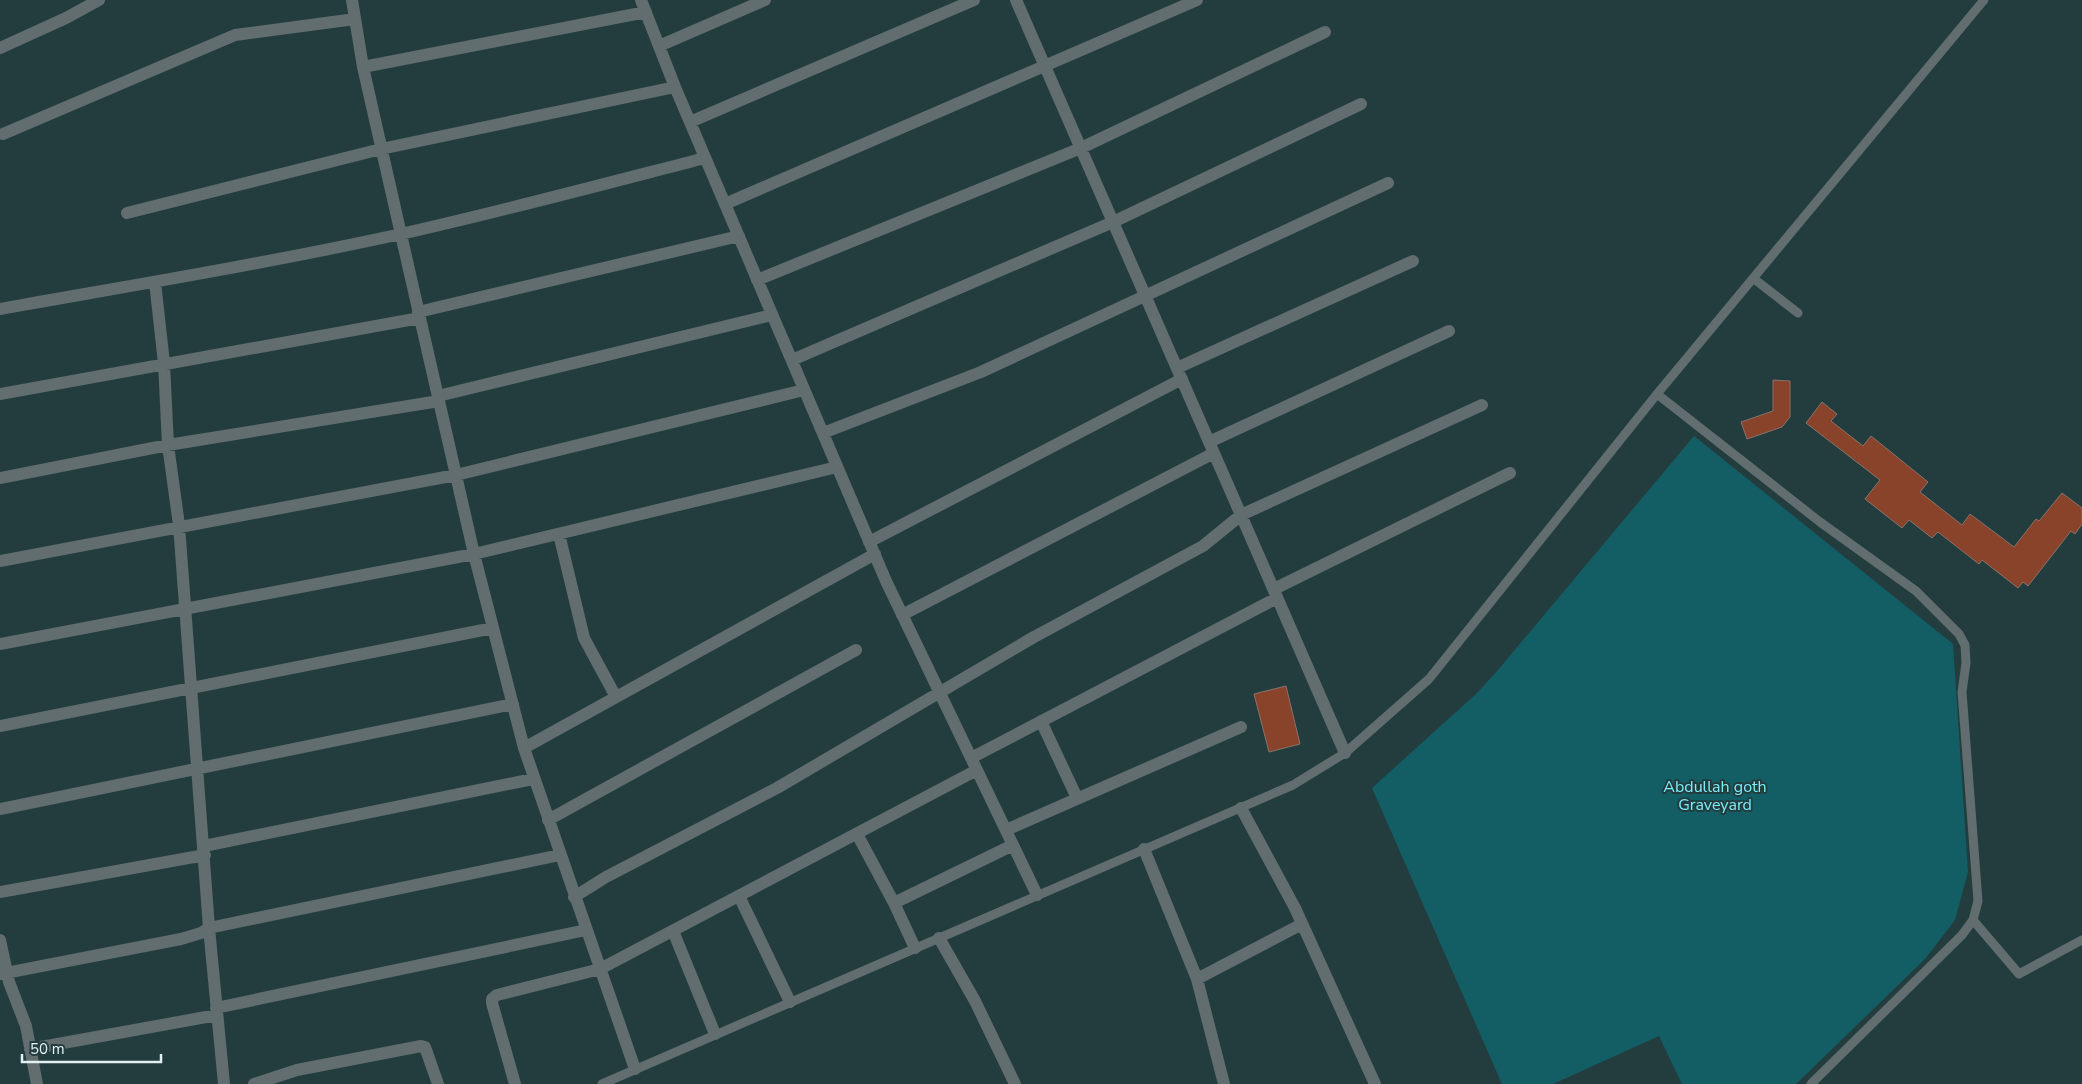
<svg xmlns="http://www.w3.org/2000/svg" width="2082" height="1084" viewBox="0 0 2082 1084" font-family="'Nunito Sans',sans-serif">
	<rect width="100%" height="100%" fill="#233d3f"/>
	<path fill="#135e65" d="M1694 436 1953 644 1968 872 1955 920 1925 959 1796 1084H1682L1659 1036 1553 1084H1502L1372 788 1476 694 1498 670Z"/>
	<path fill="#88432a" stroke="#8a736b" d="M1773 380 1790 381V417L1782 427 1747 439 1741 422 1773 411Z
		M1822 402 1837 414 1831 421 1863 446 1871 436 1928 482 1920 492 1962 525 1970 514 2014 547 2036 519 2039 521 2062 493 2082 508V524L2075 534 2071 531 2028 586 2023 582 2018 588 1982 560 1979 564 1938 532 1932 538 1909 520 1902 528 1865 499 1880 480 1806 423Z
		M1286 686 1300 744 1269 752 1254 694Z"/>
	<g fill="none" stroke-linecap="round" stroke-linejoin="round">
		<path stroke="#616d6e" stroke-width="9" d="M1753 278 1798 313
			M1657 394 1820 522 1916 591 1959 634 1965 645 1966 663 1962 692 1978 901 1973 920 1962 935 1811 1084
			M1973 920 2019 974 2082 940
			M602 1084 1293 785 1345 753 1429 679 1657 394 1984 0"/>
		<path stroke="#616d6e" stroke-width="12" d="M352 0 363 67 420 318 474 554 524 748 635 1069
			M641 0 675 87 886 581 1037 895
			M1016 0 1345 753
			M659 46 765 0
			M0 48 66 18 99 0
			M363 67 646 12
			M690 122 974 0
			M3 134 235 35 355 19
			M725 204 1197 0
			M127 213 381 149 675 87
			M757 280 1081 148 1325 32
			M155 282 164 363 168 445 179 525 209 928 224 1084
			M0 309C134 285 268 263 401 234 503 211 604 184 705 158
			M418 312 739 236
			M792 360 1113 222 1361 104
			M1177 368 1413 261
			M0 394 420 318
			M438 396 772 315
			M823 433 981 372 1388 183
			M1209 442 1449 331
			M0 478 168 445 439 401
			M559 534 584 638 616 697
			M869 542 1182 379
			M0 561 456 475 804 390
			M1274 589 1510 473
			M902 615 1214 453
			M0 644 474 554 837 467
			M1041 721 1077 798
			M0 726 493 628
			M524 748 875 554
			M971 758 1277 598
			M1241 808 1295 908 1375 1084
			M0 809 513 704
			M548 820 856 650
			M1006 830 1241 727
			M857 834 894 903 915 948
			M204 846 533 779
			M1144 849 1197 979 1224 1084
			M0 892 205 855
			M739 896 790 1002
			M574 897 606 877 777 788 1034 637 1203 546 1241 515 1482 405
			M894 903 1013 845
			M673 931 715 1034
			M939 938 975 1001 1015 1084
			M0 940 9 982 26 1026 37 1084
			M0 974 181 939 201 933 209 928 560 855
			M1197 979 1302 924
			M216 1008 586 930
			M30 1049 217 1015
			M254 1084 297 1070 421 1046 425 1047 438 1084
			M515 1084 492 1003V999L497 995 600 969 977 770"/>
	</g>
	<g text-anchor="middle" stroke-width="4" stroke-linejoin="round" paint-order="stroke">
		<g font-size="16" fill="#7bedf8" stroke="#233d3f">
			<text x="1715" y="792">Abdullah goth<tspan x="1715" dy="18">Graveyard</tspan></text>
		</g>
	</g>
	<path d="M22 1054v8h139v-8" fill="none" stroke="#e1f0f1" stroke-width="2.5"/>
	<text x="30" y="1054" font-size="15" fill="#e1f0f1" stroke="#233d3f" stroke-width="4" paint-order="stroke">50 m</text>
</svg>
